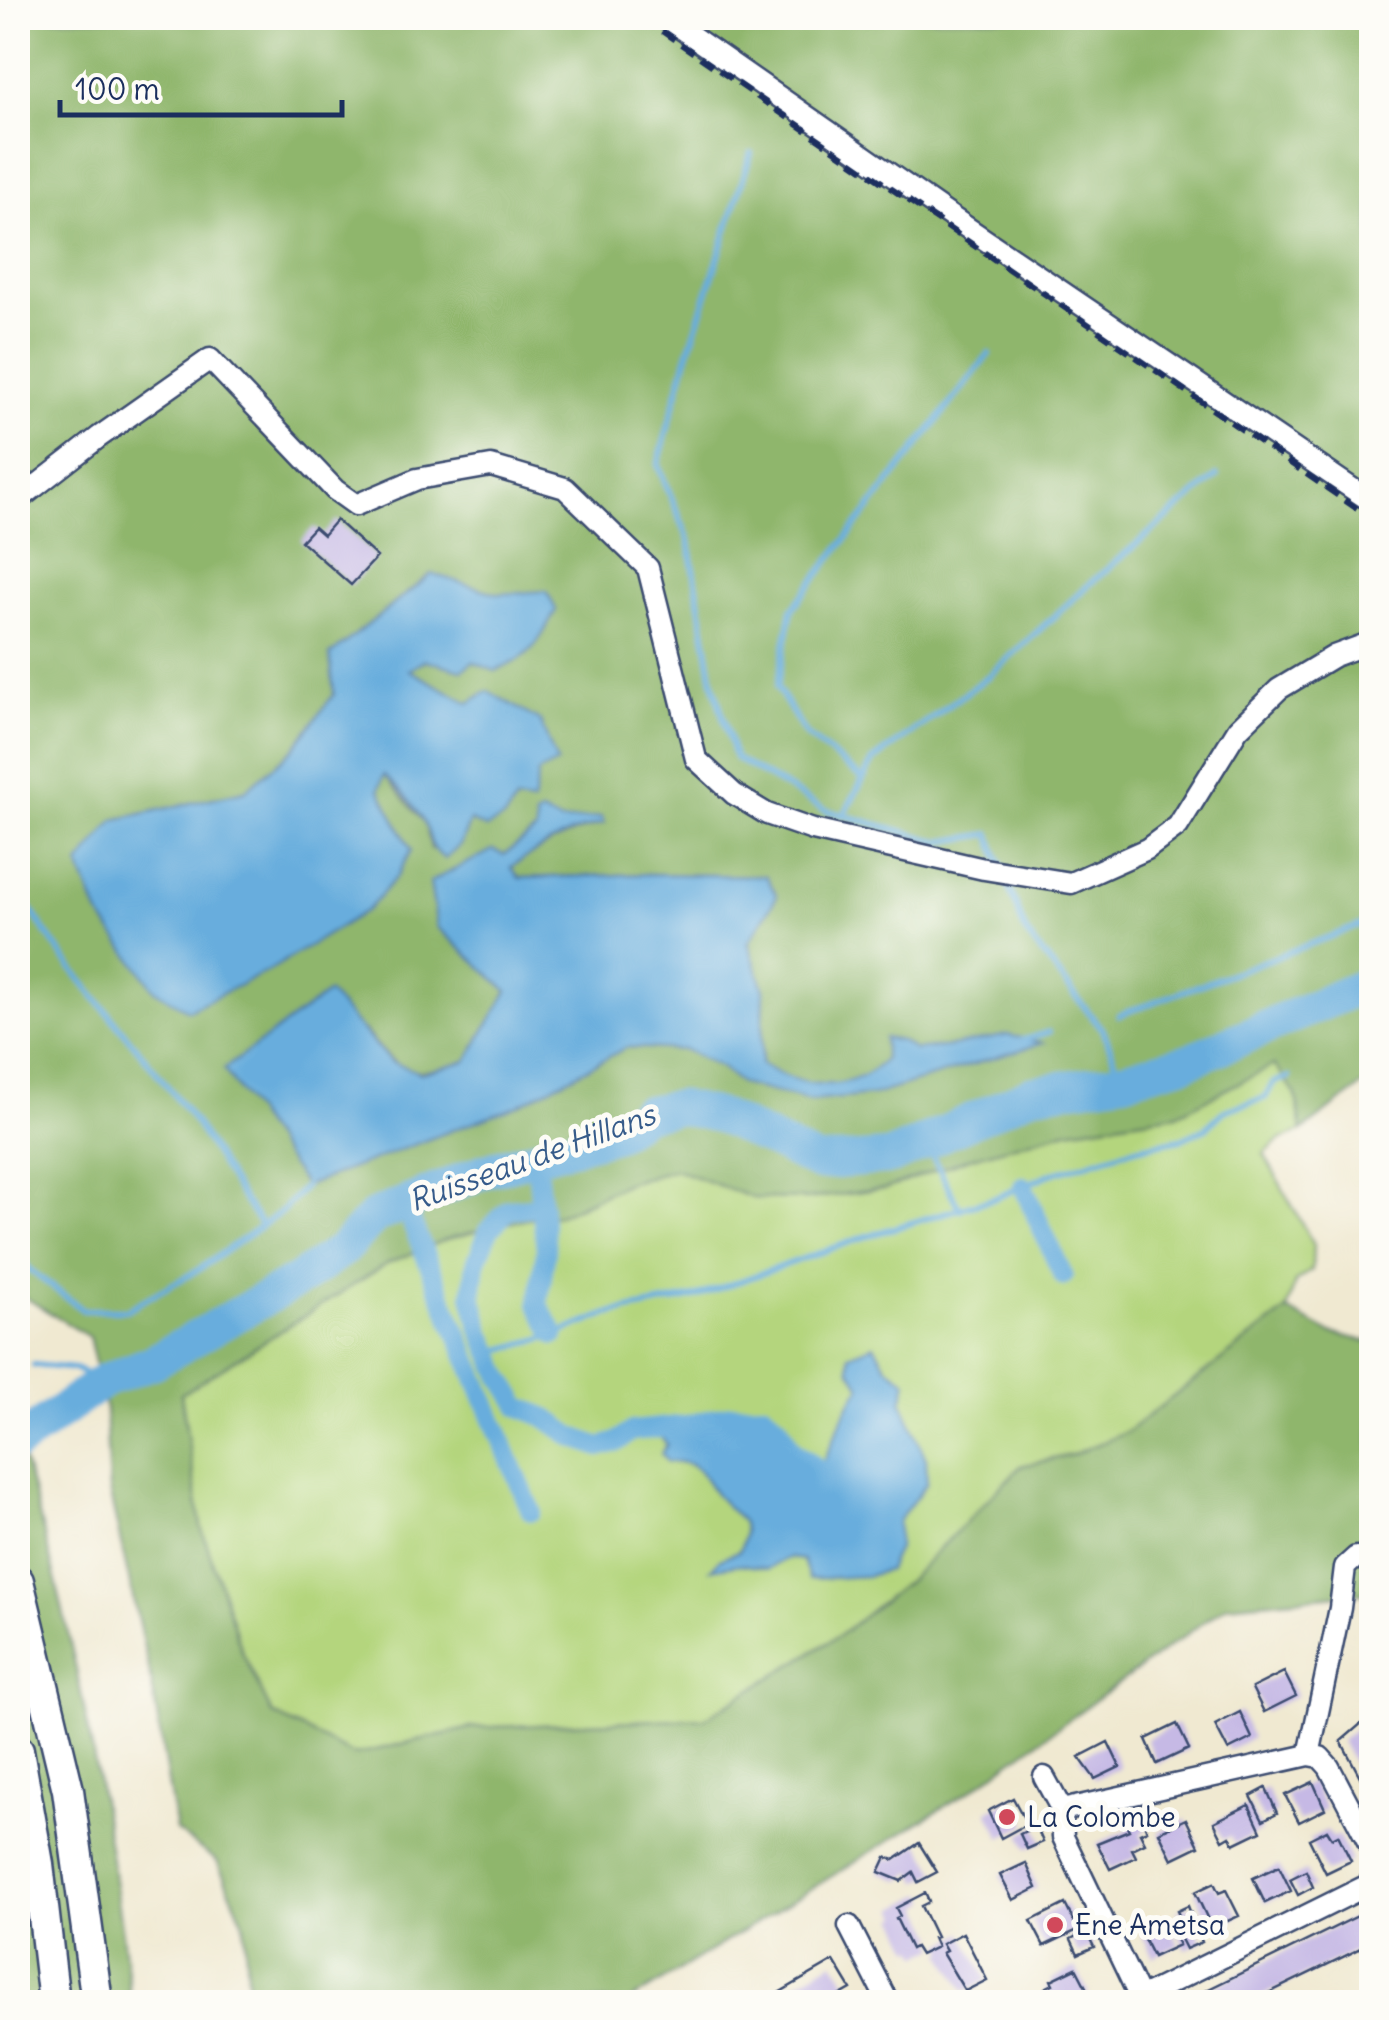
<svg xmlns="http://www.w3.org/2000/svg" width="1389" height="2020" viewBox="0 0 1389 2020" font-family="Delius,sans-serif">
	<rect width="100%" height="100%" fill="#fdfcf7"/>
	<filter id="ink" filterUnits="userSpaceOnUse"><feTurbulence type="fractalNoise" baseFrequency=".01" numOctaves="2"/><feDisplacementMap in="SourceGraphic" scale="20" xChannelSelector="R" yChannelSelector="G"/><feConvolveMatrix kernelMatrix="1 2 1 2 8 2 1 2 1" color-interpolation-filters="sRGB"/></filter>
	<filter id="wash" filterUnits="userSpaceOnUse"><feTurbulence type="fractalNoise" baseFrequency=".0048" numOctaves="4" result="noise"/><feDisplacementMap in="SourceGraphic" scale="40" xChannelSelector="R" yChannelSelector="G"/><feGaussianBlur stdDeviation="2.25" result="paint"/><feColorMatrix in="noise" values="0 0 0 0 0 0 0 0 0 0 0 0 0 0 0 0 0 1.4 0 .05"/><feComposite in="paint" operator="in"/></filter>
	<g filter="url(#wash)">
		<rect width="100%" height="100%" fill="#f0e9d1"/>
		<path fill="#b4d57d" stroke="#68826e" stroke-width="2.5" d="M1275 1064 1296 1095 1302 1131 1280 1140 1264 1154 1313 1244 1312 1270 1295 1282 1287 1310 1127 1432 1072 1455 1021 1466 907 1582 840 1635 705 1718 471 1728 354 1755 272 1714 243 1654 201 1527 181 1394 388 1263 447 1239 520 1220 559 1215 627 1183 675 1169 753 1198 806 1199 885 1189 969 1158 1067 1130 1177 1114Z"/>
		<path fill="#8fb66c" stroke="#557265" stroke-width="2.5" fill-rule="evenodd" d="M18 18H1371V1079L1302 1131 1296 1095 1274 1065 1177 1114 1067 1130 969 1158 885 1189 806 1199 753 1198 675 1169 627 1183 559 1215 520 1220 447 1239 388 1263 181 1394 201 1527 243 1654 272 1714 354 1755 471 1728 705 1718 840 1635 907 1582 1021 1466 1072 1455 1127 1432 1287 1310 1330 1333 1371 1342V1592L1227 1605 971 1790 628 2002H246L248 1998 244 1923 217 1861 176 1831 151 1679 109 1490 105 1406 89 1337 18 1293ZM431 574 498 594 462 670 425 660 408 670 469 703 516 801 504 818 470 821 460 845 431 849 425 824 384 774 378 788 411 850 114 820 245 791 293 750 334 694 330 655ZM536 816 561 822 601 817 604 823C569 832 541 847 511 867L519 878 651 874 766 876 777 896 748 943 764 990 761 1072 722 1068 685 1049 627 1047 516 1106 225 1069 365 1031C405 1079 409 1077 467 1061L508 991 437 927 503 856 536 831Z
			M18 1441C73 1625 108 1813 131 2002H19Z"/>
		<path fill="#67addd" stroke="#416e9e" stroke-width="2.5" d="M432 574 498 594 547 591 556 610C537 645 533 656 495 671L473 662 462 670 425 660 409 670 469 703 488 691 540 721 557 763 538 773 533 803 516 801 504 818 486 828 470 821 460 845 445 859C426 845 434 843 425 825 417 808 398 786 384 775L379 789 411 850 397 876 367 910 270 970 188 1010 156 991 98 913 79 865 114 820 245 791 293 750 334 694 330 655Z
			M541 813 561 822 601 817 604 823C569 830 541 847 511 867L519 878 651 874 766 876 777 896 748 943 764 990 761 1064C799 1088 851 1095 884 1060V1038L901 1041 915 1050 952 1046 1008 1035 1043 1043 873 1095 811 1101 741 1084 722 1068 685 1050 627 1047 516 1106 305 1186 224 1069 328 993 391 1062 421 1073 467 1061 508 991 437 927 430 882 493 850 504 855 536 831V816Z
			M874 1345 887 1367 907 1381 902 1402 926 1459 927 1483 898 1521V1548L888 1570 868 1576 809 1579 803 1560 788 1558 768 1569 741 1564 711 1569 720 1559 740 1550C753 1515 733 1517 717 1496 700 1473 700 1460 667 1462L661 1454 667 1444 654 1430 731 1414 764 1413 779 1426 792 1449 819 1469C835 1442 842 1411 861 1387L850 1369 849 1355Z"/>
		<g fill="none" stroke-linecap="round" stroke-linejoin="round">
			<path stroke="#67addd" stroke-width="6" d="M751 153 686 361 658 465 689 540 713 682 735 758 825 810 940 842 990 834 1002 867
				M863 779 805 734 777 687 792 609 989 354
				M844 815 873 761 990 675 1094 580 1217 476
				M1006 879 1026 933 1104 1032 1122 1079
				M18 888C66 973 138 1042 194 1122 219 1158 233 1190 262 1225
				M1119 1015 1372 921
				M1020 1041 1049 1032
				M925 1142 960 1210
				M18 1253 30 1270 83 1310H126L198 1270 281 1212 305 1186
				M493 1352 555 1335 608 1314 695 1297 867 1236 998 1197 1048 1175 1135 1148 1181 1139 1205 1129 1225 1110 1265 1098 1273 1083 1289 1077
				M34 1365 75 1369 103 1381"/>
			<path stroke="#67addd" stroke-width="20" d="M536 1157 546 1250 538 1304 555 1335
				M1023 1186 1063 1276
				M404 1204 531 1511
				M542 1206 509 1209 489 1230 476 1263 472 1296 482 1333 502 1378 520 1407 545 1417 573 1437 600 1447 617 1442 632 1431 688 1425 731 1414 764 1413 779 1426 792 1449 819 1469"/>
			<path stroke="#67addd" stroke-width="35" d="M18 1443 103 1381 153 1362 300 1279 342 1250 375 1216 484 1171 613 1135 645 1113 679 1107 720 1116 818 1163 892 1157 1032 1093 1122 1079 1188 1061 1372 982"/>
		</g>
		<g id="blocks">
			<path fill="#c6b9e5" d="M336 520 377 557 351 585 301 541 314 527 323 535Z
				M1284 1672 1296 1696 1264 1712 1252 1688Z
				M1240 1712 1252 1738 1228 1750 1215 1725Z
				M1363 1722 1372 1735V1804L1367 1806 1363 1798 1367 1796 1363 1789 1366 1788 1341 1741Z
				M1177 1724 1189 1749 1157 1764 1146 1739Z
				M1108 1742 1120 1767 1095 1779 1079 1757Z
				M1313 1782 1325 1809 1299 1822 1285 1795Z
				M1266 1788 1277 1813 1263 1820 1251 1796Z
				M1013 1798 1027 1824 1001 1838 988 1811Z
				M1249 1805 1261 1831 1234 1844 1230 1836 1223 1840 1214 1822Z
				M1140 1815 1147 1830 1140 1833 1145 1843 1132 1849 1136 1857 1110 1869 1097 1843 1129 1830 1125 1822Z
				M1186 1819 1199 1846 1172 1859 1159 1832Z
				M1036 1826 1043 1842 1027 1849 1020 1834Z
				M1327 1830 1332 1838 1338 1835 1351 1861 1326 1873 1309 1839Z
				M919 1843 937 1872 918 1882 913 1872 901 1881 879 1872 886 1857 894 1860Z
				M1026 1863 1037 1888 1013 1900 1000 1875Z
				M1279 1866 1291 1891 1265 1903 1253 1878Z
				M1306 1871 1313 1887 1298 1895 1290 1879Z
				M1214 1883 1219 1893 1226 1890 1239 1916 1212 1928 1195 1892Z
				M925 1893 929 1902 921 1906 936 1937 933 1938 937 1947 920 1955 915 1947 911 1949 896 1918 900 1916 896 1908Z
				M1065 1904 1078 1930 1044 1946 1031 1921Z
				M1188 1906 1202 1942 1186 1949 1178 1933 1186 1930 1177 1911Z
				M1372 1909V1943L1250 2002H1182Z
				M1166 1920 1179 1945 1153 1957 1141 1933Z
				M1086 1931 1094 1947 1078 1954 1071 1939Z
				M963 1933 987 1980 965 1991 942 1953 946 1951 942 1944Z
				M834 1961 851 1989 828 2002H763Z
				M1076 1968 1089 1993 1071 2002H1052L1045 1988 1053 1984 1051 1980Z"/>
		</g>
	</g>
	<g filter="url(#ink)">
		<use href="#blocks" fill-opacity="0" stroke="#3b4b6f" stroke-width="2.5"/>
		<g fill="none" stroke-linecap="round" stroke-linejoin="round">
			<g stroke="#3b4b6f" stroke-width="25">
				<path id="minor" d="M666 18 953 218 1372 502
					M18 500 99 437 210 359 335 490 356 505 417 479 491 466 565 488 648 568 696 759 734 794 767 814 813 830 984 869 1071 883 1147 849 1178 826 1238 729 1279 689 1334 656 1372 642
					M1309 1755 1340 1608 1345 1567 1356 1557
					M1044 1777 1062 1810 1063 1837 1142 2002
					M1062 1810 1309 1755 1320 1757 1329 1767 1372 1849
					M849 1926 888 2002
					M1140 1998 1366 1886 1372 1880"/>
			</g>
			<g stroke="#3b4b6f" stroke-width="35">
				<path id="highway" d="M18 1581 68 1790 97 2002
					M18 1750 38 1864 54 2002"/>
			</g>
			<use href="#minor" stroke="#fff" stroke-width="20"/>
			<use href="#highway" stroke="#fff" stroke-width="30"/>
			<path stroke="#1b2f5e" stroke-width="6" stroke-dasharray="15 8" stroke-linecap="butt" d="M643 18 1372 519"/>
		</g>
	</g>
	<g fill="#d1495b" stroke="#fdfcf7" stroke-width="4">
		<circle cx="1007" cy="1817" r="10"/>
		<circle cx="1055" cy="1925" r="10"/>
	</g>
	<g text-anchor="middle" stroke-width="10" stroke-linejoin="round" paint-order="stroke">
		<g font-size="28" fill="#1b2f5e" stroke="#fdfcf7" text-anchor="start">
			<text x="1027" y="1827">La Colombe</text>
			<text x="1075" y="1935">Ene Ametsa</text>
		</g>
		<g font-size="30" font-style="italic" fill="#365b8a" stroke="#fdfcf7">
			<text transform="translate(532 1158) rotate(-20)" y="10">Ruisseau de Hillans</text>
		</g>
	</g>
	<rect width="1389" height="2020" fill="none" stroke="#fdfcf7" stroke-width="60"/>
	<path d="M60 100v15h282v-15" fill="none" stroke="#1b2f5e" stroke-width="5"/>
	<text x="75" y="100" font-size="30" fill="#1b2f5e" stroke="#fdfcf7" stroke-width="8" paint-order="stroke">100 m</text>
</svg>
